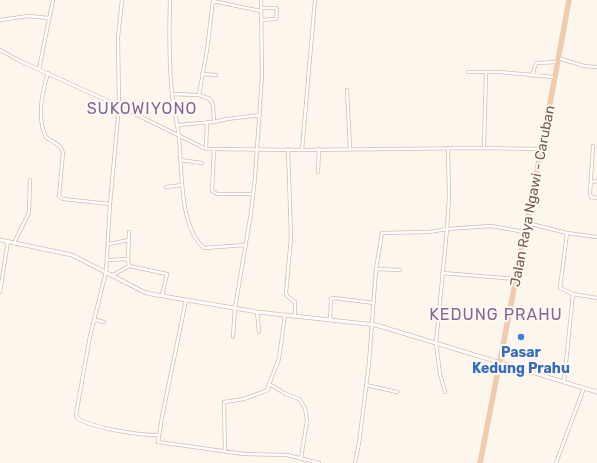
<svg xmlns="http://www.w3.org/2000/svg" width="597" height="463" viewBox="0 0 597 463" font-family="Rubik,sans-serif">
	<rect width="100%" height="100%" fill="#fdf6ec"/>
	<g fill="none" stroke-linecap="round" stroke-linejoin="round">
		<g stroke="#d1beb0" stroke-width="4">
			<path id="minor" d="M122 0 118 37 119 106 110 204 106 272 90 336 76 415 78 419C99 429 135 435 159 435
				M170 0C169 32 169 63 172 95 174 109 177 123 179 137 182 168 179 227 204 248L246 245
				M213 1 261 11
				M261 8H276L277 10 276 19 261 20
				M0 20 28 16 49 18
				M0 50 18 60 119 106 206 149 302 150 484 148 541 149
				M558 58 584 66 597 67
				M39 69 53 0
				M468 72H500L554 77
				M48 73C42 92 37 119 46 137 52 143 61 143 63 153L59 196 63 199 110 204
				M202 74 216 75
				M532 76 536 63 557 62
				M347 90 350 149
				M172 94 199 95 210 99 213 105 214 122
				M199 95 207 50 213 0
				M177 125 214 122 227 119 260 115
				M593 146 590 194 591 197 597 198
				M484 148 486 72
				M206 149 207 122
				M214 149 212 191 217 194H253
				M288 149 291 237 286 293 287 296 295 302V317
				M302 150 315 0
				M180 160 202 163
				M318 172 319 149
				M591 182 597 181
				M166 187 182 185
				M527 223 567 233 597 237
				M567 233 560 288 573 294 597 298
				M14 243 29 213 30 180
				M109 244 129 240
				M107 260 128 259
				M129 266 167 274 162 296
				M376 269 400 270
				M442 273 516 279
				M113 275 129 266 128 259 129 232
				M0 292 8 241
				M186 300 162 417 158 442 244 454 287 455 319 463
				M257 312 259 332
				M95 320 104 322
				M330 320 331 299 334 298 374 303
				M233 337 235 308 251 213 255 178 262 76 261 0
				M564 382 573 294
				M269 384 279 359 285 315
				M366 385 397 392
				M445 392 440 374 436 343 447 229 449 197 448 148
				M225 451 224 402 244 399 268 390 269 384 286 394 299 399 305 408 307 421 301 458
				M355 463 359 443 369 363 376 269 382 233 429 232 447 229 491 226 525 232
				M556 463 584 388"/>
		</g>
		<g stroke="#d1beb0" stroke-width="4.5">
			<path id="tertiary" d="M0 240 72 255 144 292 151 294 257 312 376 325 597 392"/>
		</g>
		<g stroke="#dad1cd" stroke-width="5.5">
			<path id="trunk" d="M480 463 547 120 569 0"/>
		</g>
		<use href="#minor" stroke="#fff" stroke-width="2.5"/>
		<use href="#tertiary" stroke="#fff" stroke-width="3"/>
		<use href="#trunk" stroke="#f9c8a4" stroke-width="4"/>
	</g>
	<circle fill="#3f7fe0" stroke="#fffaf3" stroke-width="1.5" cx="521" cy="337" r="4"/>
	<g text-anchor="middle" stroke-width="4" stroke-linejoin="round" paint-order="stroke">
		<g font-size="14" fill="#7a5c4d" stroke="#fffaf3">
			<text transform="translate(532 196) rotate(-79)" y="5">Jalan Raya Ngawi - Caruban</text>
		</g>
		<g font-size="14" font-weight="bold" fill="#366cbe" stroke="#fffaf3">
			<text x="521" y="357">Pasar<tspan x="521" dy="16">Kedung Prahu</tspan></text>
		</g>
		<g font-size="16" letter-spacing="1" fill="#846695" stroke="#fffaf3">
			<text x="142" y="114">SUKOWIYONO</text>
			<text x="496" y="320">KEDUNG PRAHU</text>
		</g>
	</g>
</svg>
